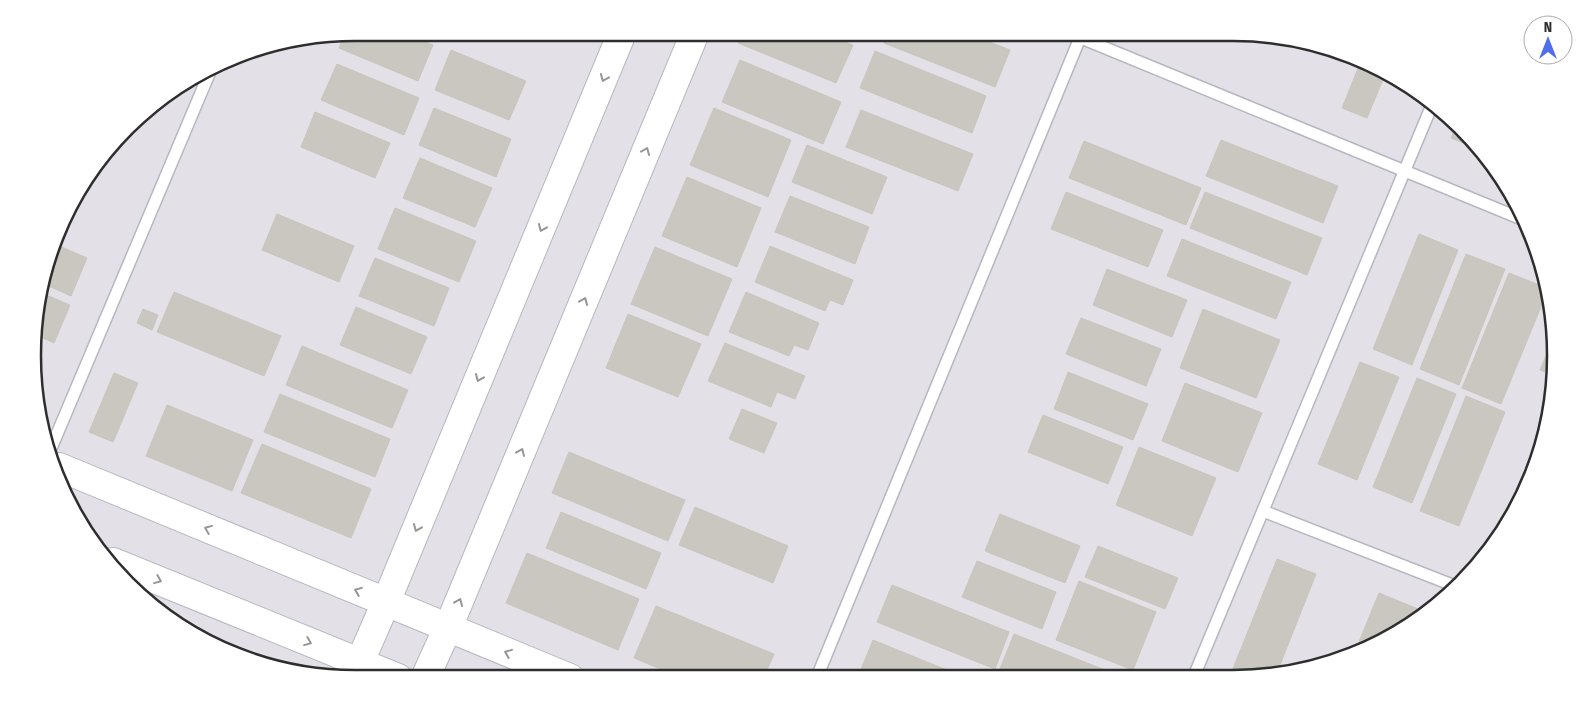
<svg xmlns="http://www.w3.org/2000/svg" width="1588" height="711" viewBox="0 0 1588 711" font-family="'Fira Sans Condensed',sans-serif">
	<rect width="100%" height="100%" fill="#eee9e2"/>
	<path fill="#e3e1e7" d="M356 33H1233L1337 50 1446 113 1522 213 1555 335 1538 460 1489 552 1429 612 1356 654 1275 676 356 678 251 661 143 599 76 517 35 398 39 293 76 194 143 112 251 50Z"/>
	<path fill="#cac7c0" stroke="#cac5bb" d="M356 32 403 33 433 45 418 81 339 48 345 34Z
		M743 33H822L853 45 836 83 738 43Z
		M888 33H966L1010 50 995 87 884 43Z
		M451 50 526 81 509 120 435 90Z
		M875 51 986 96 972 133 860 88Z
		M740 60 841 102 823 144 722 102Z
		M337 64 419 98 404 135 321 100Z
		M1359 66 1384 77 1367 118 1342 108Z
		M434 108 511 139 496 177 419 145Z
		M714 108 791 140 768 197 690 165Z
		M861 110 973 154 958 191 846 147Z
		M315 112 390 143 375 178 301 147Z
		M1456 127 1471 146 1451 138Z
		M1221 140 1338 186 1323 223 1206 176Z
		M1084 141 1201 188 1186 225 1069 178Z
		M807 145 887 177 872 214 792 182Z
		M420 158 492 188 475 227 403 198Z
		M687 177 761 208 737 267 662 236Z
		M1066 192 1163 230 1148 267 1051 229Z
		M1205 192 1322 238 1307 275 1190 228Z
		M790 196 869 227 855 264 775 232Z
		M395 208 476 241 459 282 378 249Z
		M277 214 354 246 339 282 262 250Z
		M1419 234 1458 250 1412 365 1373 349Z
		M1182 239 1291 282 1276 319 1167 276Z
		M57 245 87 258 71 296 42 283Z
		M770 246 853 280 843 305 830 300 825 311 755 282Z
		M655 247 732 279 708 336 631 304Z
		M1466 254 1505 269 1459 385 1420 369Z
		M375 258 449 288 434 326 359 296Z
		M1107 269 1187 300 1172 337 1093 305Z
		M1509 273 1542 286 1545 297 1501 404 1462 388Z
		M39 292 70 305 54 343 37 335Z
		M174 292 281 336 264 376 157 332Z
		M746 292 819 323 808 350 794 345 789 356 729 332Z
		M356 307 427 337 411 374 340 345Z
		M143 309 158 315 152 330 137 323Z
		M1203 309 1280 340 1256 398 1180 368Z
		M628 314 701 344 678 397 606 368Z
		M1081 318 1161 349 1146 386 1066 354Z
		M1555 335 1550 374 1540 370Z
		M725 343 805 376 795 399 777 392 771 407 708 381Z
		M302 346 408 390 392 428 286 385Z
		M1360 362 1399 377 1357 480 1318 464Z
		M1068 372 1148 404 1133 440 1054 409Z
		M114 373 138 383 113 442 89 432Z
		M1417 378 1456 394 1412 503 1373 487Z
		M1185 383 1262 413 1238 472 1162 441Z
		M280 394 390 439 375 477 264 432Z
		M1466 396 1505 412 1459 526 1420 511Z
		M167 405 253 440 232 491 146 456Z
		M742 409 777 423 764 453 729 439Z
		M1043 415 1123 447 1108 484 1028 452Z
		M262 444 371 489 351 538 241 493Z
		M1139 447 1216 478 1192 536 1116 505Z
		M569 452 685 500 668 541 552 493Z
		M695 507 788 546 773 583 679 545Z
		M561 512 661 553 646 589 546 548Z
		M1000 514 1080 546 1065 583 985 551Z
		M1098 546 1178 578 1165 609 1085 577Z
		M527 553 639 599 618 650 506 603Z
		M1277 559 1316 574 1276 675 1230 676Z
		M977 561 1056 592 1042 629 962 597Z
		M1079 581 1156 612 1133 670 1056 640Z
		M892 585 1009 632 995 669 877 622Z
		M1379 593 1418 609 1413 621 1354 654Z
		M656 606 774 654 764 677 682 678 634 658Z
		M1014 634 1120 676H1013L999 671Z
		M873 640 964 677H858Z"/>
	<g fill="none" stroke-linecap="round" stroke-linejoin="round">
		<g stroke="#b5b8c0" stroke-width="14">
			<path id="service" d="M1069 33 1524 220
				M52 446 209 74
				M1263 511 1455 586
				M1194 676 1432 105
				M817 677 1082 33"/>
		</g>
		<g stroke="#b5b8c0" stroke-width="30">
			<path id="tertiary" d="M59 467 570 678
				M113 562 398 678
				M353 678 386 602 622 33
				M425 678 453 616 695 33"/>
		</g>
		<use href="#service" stroke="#fff" stroke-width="11"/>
		<use href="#tertiary" stroke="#fff" stroke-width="28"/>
	</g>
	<defs><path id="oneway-chevron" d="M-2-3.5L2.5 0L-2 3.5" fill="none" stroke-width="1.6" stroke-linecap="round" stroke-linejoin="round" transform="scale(1.25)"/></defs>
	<g stroke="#969696">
		<use href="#oneway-chevron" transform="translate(604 78) rotate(113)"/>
		<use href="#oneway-chevron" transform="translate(646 151) rotate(-67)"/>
		<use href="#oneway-chevron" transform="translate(542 228) rotate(113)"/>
		<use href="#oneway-chevron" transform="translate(584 301) rotate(-67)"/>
		<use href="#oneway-chevron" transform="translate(479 378) rotate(113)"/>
		<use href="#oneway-chevron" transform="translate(521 452) rotate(-67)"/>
		<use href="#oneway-chevron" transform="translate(417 528) rotate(113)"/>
		<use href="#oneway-chevron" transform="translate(208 529) rotate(-158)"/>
		<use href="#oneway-chevron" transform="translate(158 580) rotate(22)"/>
		<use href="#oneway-chevron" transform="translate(358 591) rotate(-158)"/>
		<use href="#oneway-chevron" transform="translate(459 602) rotate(-67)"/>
		<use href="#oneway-chevron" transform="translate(308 642) rotate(22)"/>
		<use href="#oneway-chevron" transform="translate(508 653) rotate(-158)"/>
	</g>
	<path d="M0 0H1588V711H0ZM355 41H1233A314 314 0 0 1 1547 355V356A314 314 0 0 1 1233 670H355A314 314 0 0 1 41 356V355A314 314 0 0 1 355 41Z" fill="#fff" fill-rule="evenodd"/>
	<path fill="none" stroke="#2e2e2e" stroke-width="2.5" d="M355 41H1233A314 314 0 0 1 1547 355V356A314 314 0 0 1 1233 670H355A314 314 0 0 1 41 356V355A314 314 0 0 1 355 41Z"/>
	<g transform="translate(1548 40)"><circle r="24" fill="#ffffff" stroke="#ababab"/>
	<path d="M0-4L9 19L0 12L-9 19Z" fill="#506ded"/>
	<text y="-8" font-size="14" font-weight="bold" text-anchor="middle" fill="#2e2e2e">N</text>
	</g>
</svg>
